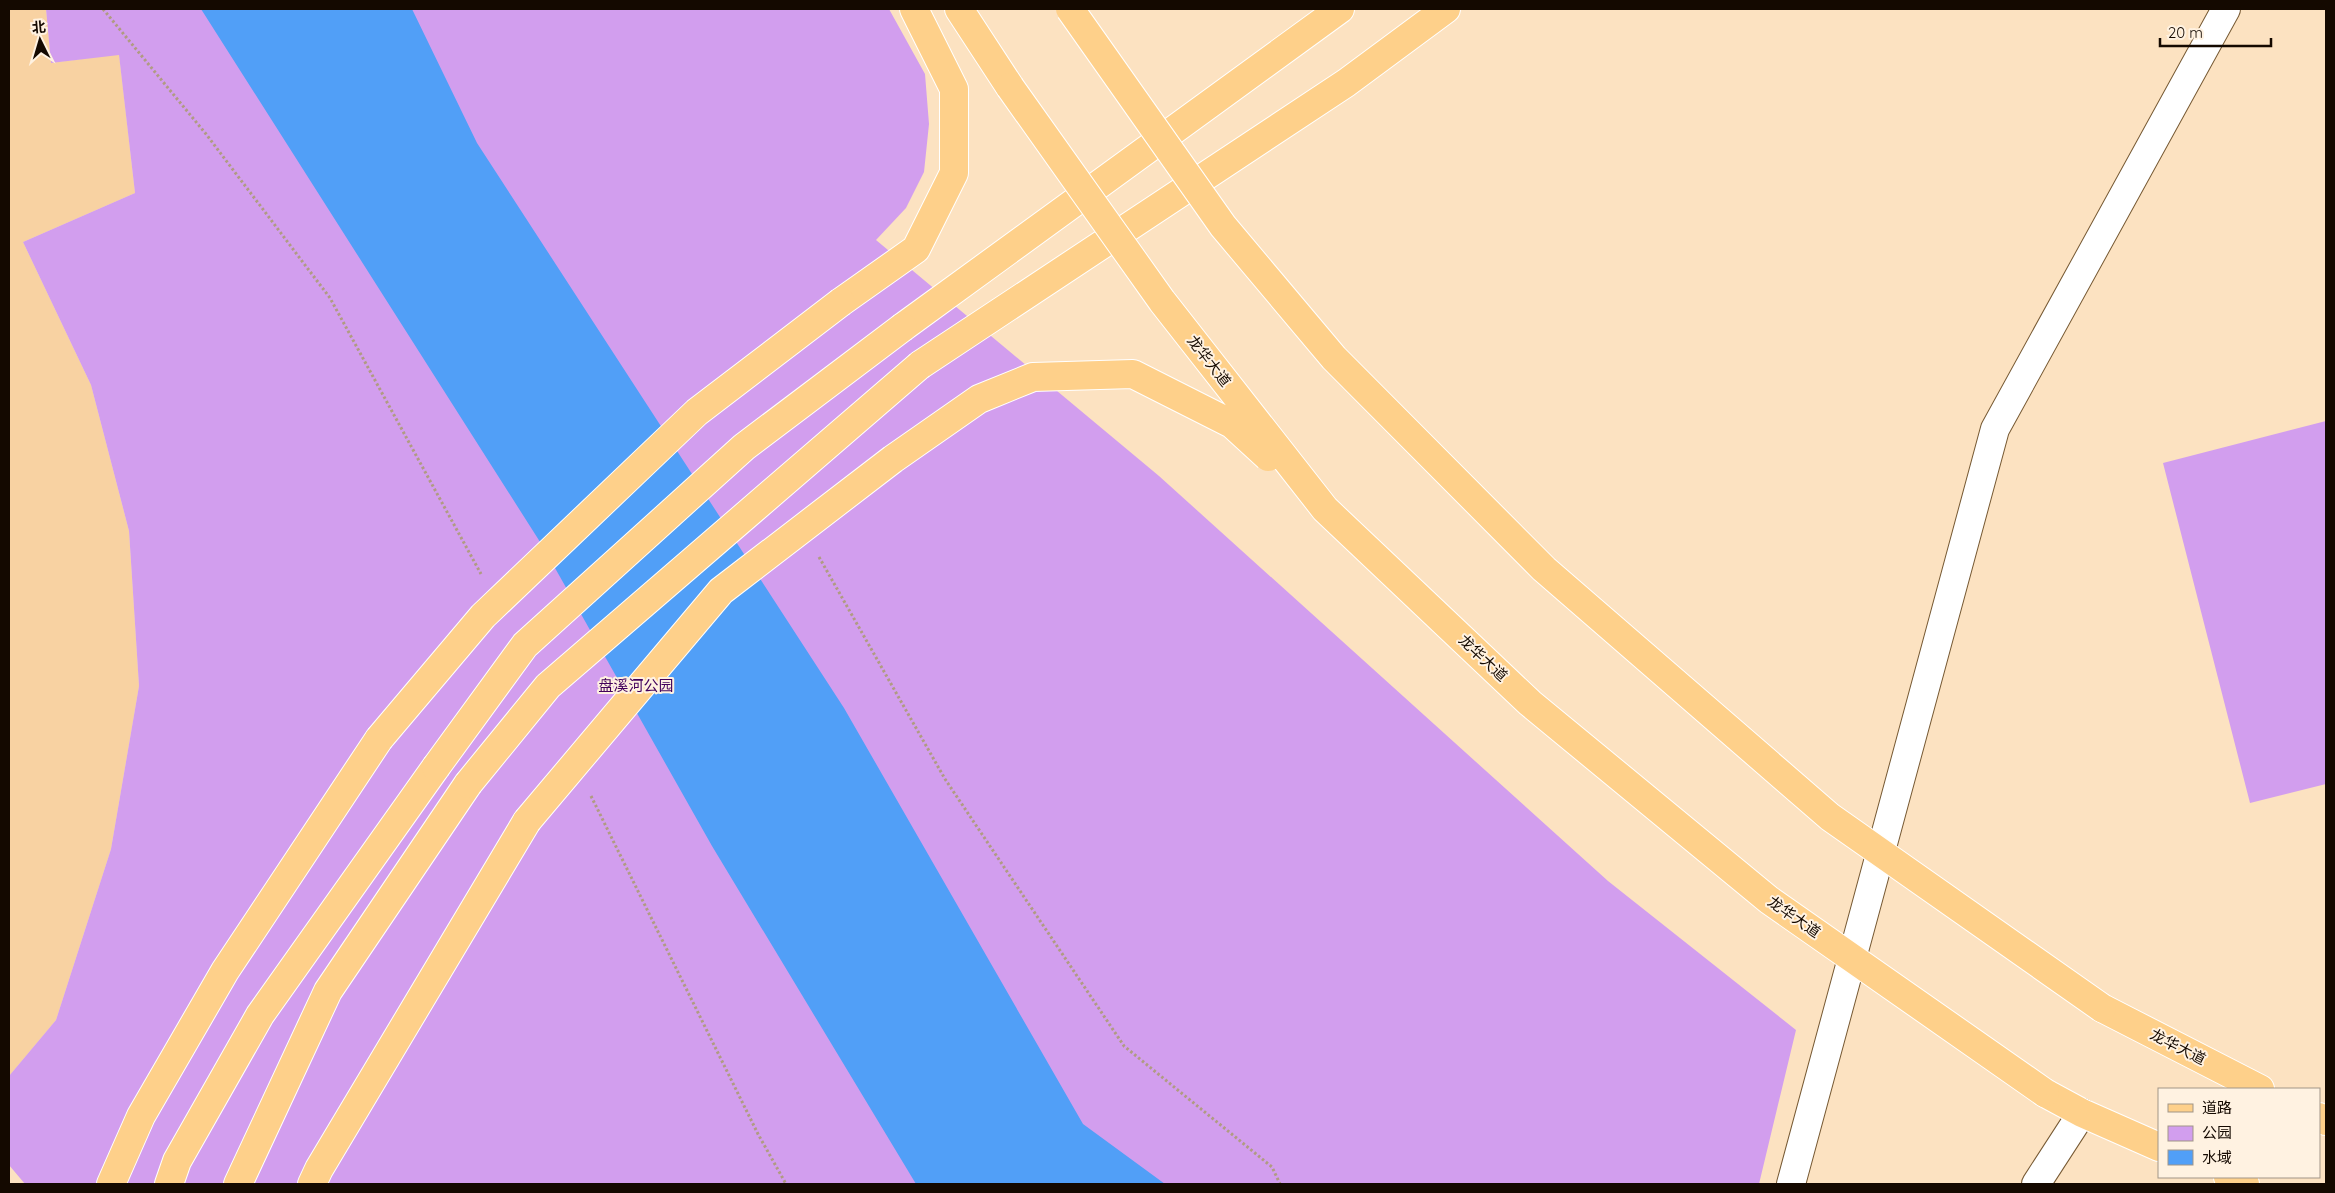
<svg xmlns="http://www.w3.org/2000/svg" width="2335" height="1193" viewBox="0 0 2335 1193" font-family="Quicksand,'Noto Sans SC',sans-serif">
	<rect width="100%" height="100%" fill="#fce2c1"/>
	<path fill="#f8d2a2" d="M9 9H46L51 63 119 54 135 193 23 242 91 385 129 531 139 686 111 849 56 1020 9 1076Z"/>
	<path fill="#d29eee" d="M46 9H889L925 74 929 124 924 172 906 208 876 240 1159 476 1608 881 1796 1030 1759 1184H25L9 1165V1076L56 1020 111 849 139 686 129 531 91 385 23 242 135 193 119 55 51 63Z
		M2326 421V784L2250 803 2163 463Z"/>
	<path fill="#519ff7" d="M201 9H412L477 143 844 708 1083 1124 1165 1184H916L712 846 542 545Z"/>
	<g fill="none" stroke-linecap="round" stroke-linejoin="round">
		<g stroke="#765933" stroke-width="30">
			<path id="minor" d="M1791 1184 1995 429 2226 9
				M2036 1184 2082 1113"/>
		</g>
		<g stroke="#fff" stroke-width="30">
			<path id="major" d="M959 9 1010 87
				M841 302 916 249 954 173V89L914 9
				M903 327 1340 9
				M920 365 1346 83 1446 9
				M2102 1008 2260 1089
				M2045 1093 2082 1113 2159 1147
				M2319 1117 2326 1121
				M2228 1177 2245 1184
				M111 1184 141 1116 225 971 379 739
				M169 1184 177 1161 260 1015 436 767
				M238 1184 328 991 468 784
				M312 1184 319 1169 527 821"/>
		</g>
		<path stroke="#b09b82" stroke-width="3" stroke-dasharray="2.5 2.5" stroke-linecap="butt" d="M103 9 206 134 330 298 481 574
			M819 557 945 779 1124 1046 1272 1167 1280 1184
			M591 796 758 1134 786 1184"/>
		<use href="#minor" stroke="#fff" stroke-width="28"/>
		<use href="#major" stroke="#fed08a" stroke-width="28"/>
		<g stroke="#fff" stroke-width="30" stroke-linecap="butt">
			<path id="major-bridge" d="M1070 9 1223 226 1334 358 1544 569 1830 817 2102 1008
				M1010 87 1162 301 1325 509 1530 703 1769 900 2045 1093
				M379 739 483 616 697 412 841 302
				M436 767 525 645 744 447 903 327
				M468 784 548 686 920 365
				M527 821 721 591 893 459 979 399 1033 377 1133 374 1232 424 1268 457"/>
		</g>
		<use href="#major-bridge" stroke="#fed08a" stroke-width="28"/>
	</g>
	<g text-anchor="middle" stroke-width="4" stroke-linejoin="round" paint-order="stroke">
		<g font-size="15" fill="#140900" stroke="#fff2e1">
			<text transform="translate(1209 361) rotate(52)" y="5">龙华大道</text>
			<text transform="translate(1483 658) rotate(43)" y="5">龙华大道</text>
			<text transform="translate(1794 917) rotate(35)" y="5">龙华大道</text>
			<text transform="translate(2178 1047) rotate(27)" y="5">龙华大道</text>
		</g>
		<g font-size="15" fill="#42005b" stroke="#fff2e1">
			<text x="636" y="691">盘溪河公园</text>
		</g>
	</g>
	<rect width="2335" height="1193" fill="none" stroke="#140900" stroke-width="20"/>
	<rect x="2158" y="1088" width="162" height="90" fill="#fff2e1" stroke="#a19587"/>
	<rect x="2168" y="1104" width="25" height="8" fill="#fed08a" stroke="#a19587"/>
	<text x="2202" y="1113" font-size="15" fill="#140900">道路</text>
	<rect x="2168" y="1126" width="25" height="15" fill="#d29eee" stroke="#a19587"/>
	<text x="2202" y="1138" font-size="15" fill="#140900">公园</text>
	<rect x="2168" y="1150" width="25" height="15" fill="#519ff7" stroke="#a19587"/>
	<text x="2202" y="1163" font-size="15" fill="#140900">水域</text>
	<g transform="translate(40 40) rotate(355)" stroke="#fff2e1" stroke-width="4" paint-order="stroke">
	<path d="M0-4L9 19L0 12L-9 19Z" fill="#140900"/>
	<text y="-8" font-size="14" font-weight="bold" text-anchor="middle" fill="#140900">北</text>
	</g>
	<path d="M2160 38v8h111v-8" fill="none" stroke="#140900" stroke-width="2.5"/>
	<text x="2168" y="38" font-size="15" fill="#140900" stroke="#fff2e1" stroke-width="4" paint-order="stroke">20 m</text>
</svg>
